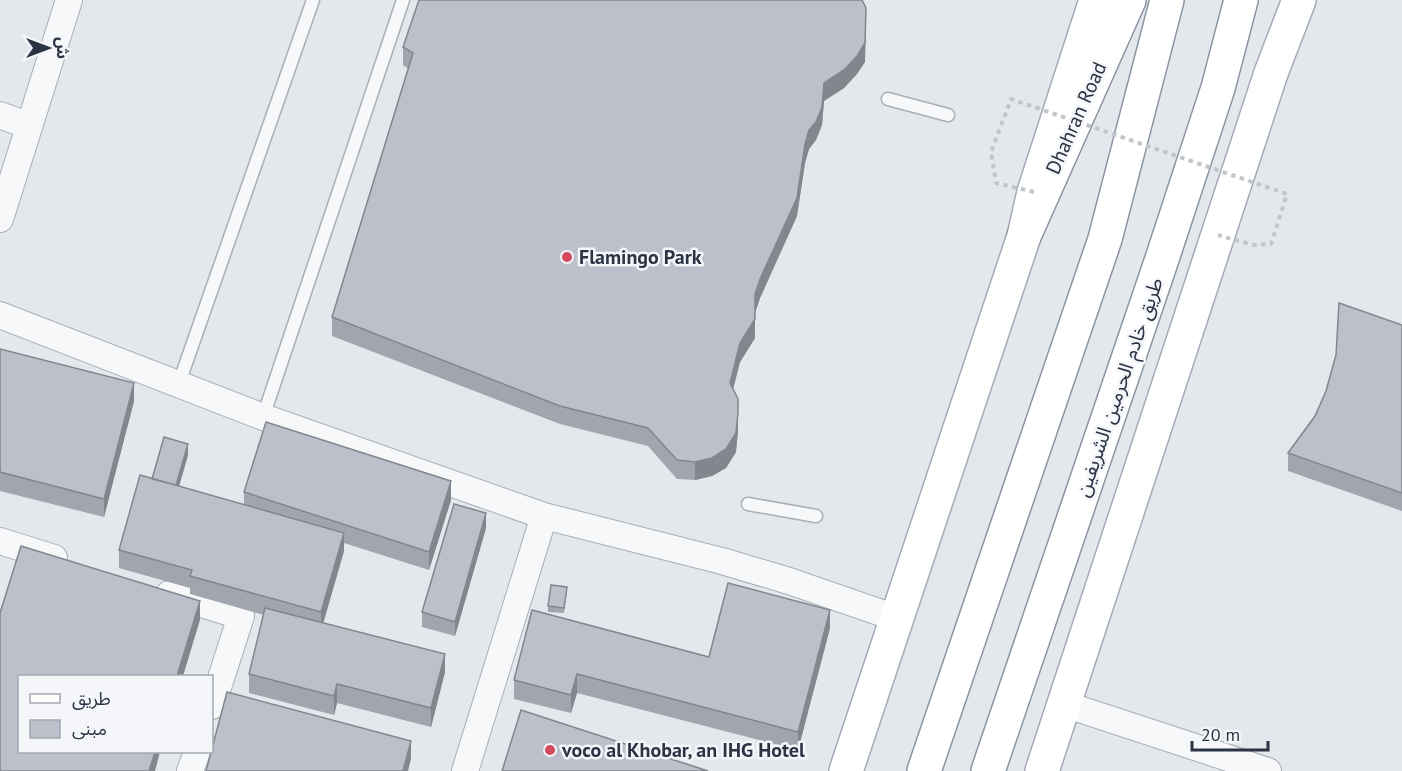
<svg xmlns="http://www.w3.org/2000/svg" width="1402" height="771" viewBox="0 0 1402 771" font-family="'PT Sans','Noto Sans Arabic',sans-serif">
	<rect width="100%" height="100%" fill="#e4e7ec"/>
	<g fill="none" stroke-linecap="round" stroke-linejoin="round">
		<g stroke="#a9aeb7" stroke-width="15">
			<path id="service" d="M888 99 948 115
				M179 383 313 0
				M263 417 403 0
				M748 504 816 516"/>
		</g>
		<g stroke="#a9aeb7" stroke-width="28">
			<path id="minor" d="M0 115 29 126
				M0 219 69 0
				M0 315 263 417 544 516 722 561 789 581 896 618
				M0 541 54 558
				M169 594 241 616 212 706
				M1064 704 1268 771
				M190 771 197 752
				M465 771 544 516"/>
		</g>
		<g stroke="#a3abb8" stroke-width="36">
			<path id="primary" d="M846 771 1024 236 1034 192 1096 0
				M1042 771 1271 73 1299 0"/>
		</g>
		<g stroke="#8b94a3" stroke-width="36">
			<path id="motorway" d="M1024 236 1129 0
				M924 771 1105 239 1167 0
				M988 771 1162 259 1218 88 1241 0"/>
		</g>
		<use href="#service" stroke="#f7f8fa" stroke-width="12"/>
		<use href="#minor" stroke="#f7f8fa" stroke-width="26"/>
		<use href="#primary" stroke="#fff" stroke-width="33"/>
		<use href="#motorway" stroke="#fff" stroke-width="33"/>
		<path stroke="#c2c5cb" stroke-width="4" stroke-dasharray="4.5 4.5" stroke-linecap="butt" d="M1034 192 996 183 991 152 1011 99 1287 194 1271 244 1253 245 1218 235"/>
	</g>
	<path fill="#a1a5ae" d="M866 27 865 62 857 74 844 88 824 101 822 125 816 140 809 149 805 163 797 216 760 298 755 313V338L740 362 733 389 738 431 736 452 726 468 712 476 695 480 677 479 648 446 560 424 332 336V317L409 69 403 65V47Z
		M1402 325V511L1288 471V453Z
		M0 349 134 401 104 517 0 491Z
		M188 455 179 486 244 505V492L451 500 429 570 344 543V551L323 623 445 672 431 727 337 703 334 715 249 693V674L264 615 190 594V588L119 568V550L152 479Z
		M486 528 455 636 422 627V612Z
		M567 592 564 613 548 612V606Z
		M830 628 798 750 577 693 571 713 514 699V680L709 657Z"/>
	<path fill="#83868d" d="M866 8 865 62 857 74 844 88 824 101 822 125 816 140 809 149 805 163 797 216 760 298 755 313V338L740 362 730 401V383L740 343 824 83Z
		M134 383V401L104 517V499Z
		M738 413V431L736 452 726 468 712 476 695 480V462Z
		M188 444V455L176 497V487Z
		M451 481V500L429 570V552Z
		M486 513V528L455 636V622Z
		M344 533V551L321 631V612Z
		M200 601V620L183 676H177Z
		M830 610V628L798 750V732Z
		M445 654V672L431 727V708Z
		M577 674V693L571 713V695Z
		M337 684V703L334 715V696Z
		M411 741V759L408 771H403Z
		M155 752H160L155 771H149Z"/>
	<path fill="#bbc0ca" stroke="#83868d" stroke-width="1.5" d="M419 0H862L866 8 865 43 857 56 844 70 824 83 822 107 816 122 809 130 805 144 797 198 760 279 755 294V319L740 343 730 383 738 399V413L736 433 726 449 712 458 695 462 677 460 648 428 560 406 332 317 413 53 403 47Z
		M1339 303 1402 325V493L1288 453 1315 416 1326 391 1336 355Z
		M0 349 134 383 104 499 0 472Z
		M266 422 451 481 429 552 244 492Z
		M164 437 188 444 176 485 152 479Z
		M140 475 344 533 321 612 190 576 192 570 119 550Z
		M454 504 486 513 455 622 422 612Z
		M21 546 200 601 177 676H20V752H155L149 771H0V613Z
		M728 583 830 610 798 732 577 674 571 695 514 680 532 610 709 657Z
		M551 585 567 587 564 608 548 606Z
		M265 608 445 654 431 708 337 684 334 696 249 674Z
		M227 692 411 741 403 771H206Z
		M521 710 708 771H502Z"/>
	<g fill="#d1495b" stroke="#f4f6f9" stroke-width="2">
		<circle cx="567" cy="257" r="6"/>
		<circle cx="550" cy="750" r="6"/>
	</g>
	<g text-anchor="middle" stroke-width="5" stroke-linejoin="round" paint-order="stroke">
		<g font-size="20" fill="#2b3445" stroke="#f4f6f9">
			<text transform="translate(1076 118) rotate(-66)" y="7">Dhahran Road</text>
			<text transform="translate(1119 387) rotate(-71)" y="7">طريق خادم الحرمين الشريفين</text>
		</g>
		<g font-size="20" font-weight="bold" fill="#2b3445" stroke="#f4f6f9" text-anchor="start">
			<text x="579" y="264">Flamingo Park</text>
			<text x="562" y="757">voco al Khobar, an IHG Hotel</text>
		</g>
	</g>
	<rect x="18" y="675" width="195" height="78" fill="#f4f6f9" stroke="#a4a8b1" stroke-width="1.5"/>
	<rect x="30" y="694" width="30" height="9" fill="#ffffff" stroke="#a4a8b1" stroke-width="1.5"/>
	<text x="72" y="705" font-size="18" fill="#2b3445">طريق</text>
	<rect x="30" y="720" width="30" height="18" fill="#bbc0ca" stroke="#a4a8b1" stroke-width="1.5"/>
	<text x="72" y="735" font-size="18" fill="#2b3445">مبنى</text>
	<g transform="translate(48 48) rotate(90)" stroke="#f4f6f9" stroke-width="4.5" paint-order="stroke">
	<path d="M0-4.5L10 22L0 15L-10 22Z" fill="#2b3445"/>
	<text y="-9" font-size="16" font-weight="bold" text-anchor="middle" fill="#2b3445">ش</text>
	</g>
	<path d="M1192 741v9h76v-9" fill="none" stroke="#2b3445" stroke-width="3"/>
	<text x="1201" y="741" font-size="18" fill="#2b3445" stroke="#f4f6f9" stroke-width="4.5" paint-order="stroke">20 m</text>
</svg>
